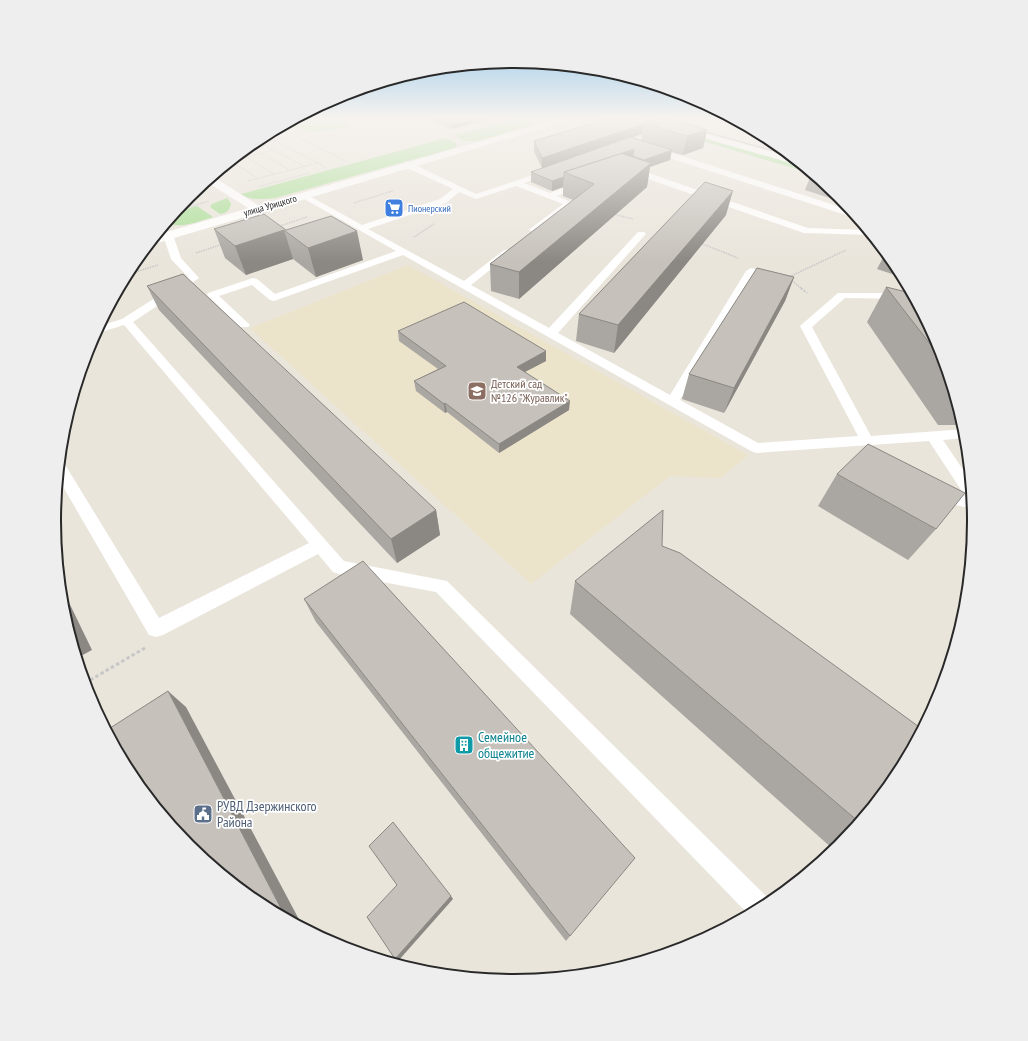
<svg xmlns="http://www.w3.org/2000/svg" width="1028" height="1041" viewBox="0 0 1028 1041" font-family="'PT Sans Narrow',sans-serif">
	<rect width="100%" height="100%" fill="#eae5db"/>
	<path fill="#ece3cb" d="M408 265 748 455 721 478 670 476 531 584 250 328Z"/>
	<path fill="#addf9a" d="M522 117H561L478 141H464L455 135Z
		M294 119 305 120 343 119 350 127 312 132 290 127 275 129Z
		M671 128 803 166 813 174 665 130Z
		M446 138 456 143 457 145 454 148 275 198C265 199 249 201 241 194Z
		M227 198 231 203C230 210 227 213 220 214L210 207 212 204Z
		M197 206 213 217C199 221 180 230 167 222L175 212Z"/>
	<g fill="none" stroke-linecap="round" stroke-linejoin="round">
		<path stroke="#c7c7c7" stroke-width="1" stroke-dasharray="1.5 1" stroke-linecap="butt" d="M262 144 274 150
			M247 147 295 136 348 162
			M261 153 289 170
			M246 157 274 150 304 166
			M231 160 246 157 274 174
			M230 161 257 178
			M318 163 327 168
			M248 181 318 163 275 141
			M258 187 309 173
			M389 192 393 191"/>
		<path stroke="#c7c7c7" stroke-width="1.5" stroke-dasharray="1.5 1" stroke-linecap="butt" d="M354 203 392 191
			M176 211 209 201
			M613 214 633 219
			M277 227 307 217
			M414 237 434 224
			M700 243 738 258
			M196 253 223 244
			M126 275 158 265
			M789 277 846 250
			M790 279 802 289"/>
		<path stroke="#c7c7c7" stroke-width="2" stroke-dasharray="2 1.5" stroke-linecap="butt" d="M801 288 807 293"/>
		<path stroke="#c7c7c7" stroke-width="3" stroke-dasharray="3.5 2.5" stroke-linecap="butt" d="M85 683 145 648"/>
		<path fill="#fff" fill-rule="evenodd" d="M652 117H663L650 121 647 119Z
			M648 147H654L853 211 857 217H852L648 151Z
			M405 163H411L476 194 551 169H554V173L524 183 550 193 580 182H586V186L557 196 573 203 537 232 534 233 529 230 531 228 563 204 516 186 476 199 459 192 446 203 368 229 464 281 504 250H510L512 252 510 254 471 285 549 328 638 232H644L646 234 644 236 558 333 670 395 746 271 751 268 755 269 756 271 680 400 758 443 858 436 800 326 838 293H907L912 295 917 304 912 303 905 299 845 298 812 327 871 436 965 429 966 438 943 440 970 480 973 509 934 500 931 496 934 492 939 490 965 496 929 441 756 453 751 451 403 255 274 301 270 300 252 285 219 296 248 323 250 325 248 327H240L207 295 208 293 253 278 257 279 275 294 396 251 299 196 300 194H306L362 225 440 199 453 189 405 167Z
			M625 167H631L808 228 868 230 872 235 804 233 625 171Z
			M168 232 173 235 181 258 199 278 133 322 344 561 447 581 769 899 770 902 748 914 436 592 339 574 333 572 318 554 163 635 156 637 149 635 58 478 60 462 64 463 159 618 309 543 124 325 95 334 99 326 122 319 188 277 171 259 163 235Z
			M879 244 884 250 876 249 874 247Z"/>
		<path fill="#fff" fill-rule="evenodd" d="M212 176 261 207 263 209 261 211H253L205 181Z"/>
		<path fill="#fff" fill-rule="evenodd" d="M564 117H576L575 119 157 243H149L156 235Z
			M636 117H648L793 158 801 164H794L637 119Z"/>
		<path stroke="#9ea0b2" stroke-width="1" d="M653 117 668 121
			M664 117 702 127
			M695 129 792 156"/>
	</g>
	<path fill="#aaa6a1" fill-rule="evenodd" d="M422 117H498L452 129Z
		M641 119 649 121 707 130 703 148 683 155 671 152 670 160 650 167 647 187 519 299 491 291 490 264 573 200 563 196V187L552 191 531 182V172L542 168 534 152V141ZM642 134 641 141 631 138Z
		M812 172 839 195 845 203 805 190Z
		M726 215 614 353 576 341 579 314Z
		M214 229 286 230 363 260 316 277 293 259 246 275 225 258Z
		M886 252 897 265 904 278 877 269Z
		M794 277 785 301 724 413 682 399 689 374Z
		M147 286 436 510 440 535 397 563 159 310Z
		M886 287 939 345 963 425H938L867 322Z
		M398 331 546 351V361L525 372 569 410 499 453 447 412 445 413 416 391 414 381 438 369 399 341Z
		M837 474 936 529 908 560 818 506Z
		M662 546 896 776 839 846 834 850 570 614 575 581Z
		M304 599 570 936 566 941 316 622Z"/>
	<path fill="#8b8783" d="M485 117H498L452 129V125Z
		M642 117 640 125 643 124 642 134 542 169V158Z
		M707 130 703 148 683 155 687 136Z
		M634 150 631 173 623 154Z
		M672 150 670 160 650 167 647 187 519 299V272L643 169 644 160Z
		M564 177 563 187 552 191V181Z
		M733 191 726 215 614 353 618 325Z
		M284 230 293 259 246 275 235 246Z
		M357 231 363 260 316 277 308 248Z
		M794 277 785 301 724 413 734 388Z
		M546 351V361L517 376V367Z
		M570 401 569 410 499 453V444Z
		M445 403 447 412 445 413 444 404Z
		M436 510 440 535 397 563 391 539Z
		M60 584 92 650 77 658 63 610Z
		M168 691 186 707 303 927 286 918Z
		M451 896 453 899 399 960 395 959Z"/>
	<path fill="#c6c1bb" stroke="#8b8783" d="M430 117H485L452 125Z
		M614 117H641V119L649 121 643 123 644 124 542 158 534 141Z
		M662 117 707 130 687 136 643 123Z
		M630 137 672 150 644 160 633 156 634 150H632L564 172V177L552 181 531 172Z
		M632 150H634L623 154 651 163 519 272 490 264 594 184 564 172Z
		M705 182 733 191 618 325 579 314Z
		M264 214 286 230 331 216 357 231 308 248 284 230 235 246 214 229Z
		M757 268 794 277 734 388 689 374Z
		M183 274 436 510 391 539 147 286Z
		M886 287 911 293 939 345 944 362Z
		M464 302 546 351 517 367 570 401 499 444 445 403 444 404 414 381 446 366 398 331Z
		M868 444 965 493 936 529 837 474Z
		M663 510 662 546 680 553 922 729 896 776 859 822 575 581Z
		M363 561 635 858 570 936 304 599Z
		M168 691 286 918 258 903 189 846 131 776 107 730Z
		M393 822 451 896 395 959 367 917 397 885 369 846Z"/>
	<linearGradient id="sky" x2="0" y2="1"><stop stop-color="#79bae8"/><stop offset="0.45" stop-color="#f6f3ef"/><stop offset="1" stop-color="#f6f3ef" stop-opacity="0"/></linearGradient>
	<rect width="1028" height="262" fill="url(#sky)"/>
	<defs>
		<g id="supermarket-square" transform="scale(1)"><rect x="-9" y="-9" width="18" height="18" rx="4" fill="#3f7fe0" stroke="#fff"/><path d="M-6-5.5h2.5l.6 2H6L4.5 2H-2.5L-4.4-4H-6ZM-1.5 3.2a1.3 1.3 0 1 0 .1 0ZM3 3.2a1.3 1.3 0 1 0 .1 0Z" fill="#fff"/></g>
		<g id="school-square" transform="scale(1)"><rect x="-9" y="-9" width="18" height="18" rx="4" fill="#8d6e63" stroke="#fff"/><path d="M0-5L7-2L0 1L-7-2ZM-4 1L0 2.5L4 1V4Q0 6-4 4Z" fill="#fff"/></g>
		<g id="building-square" transform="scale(1)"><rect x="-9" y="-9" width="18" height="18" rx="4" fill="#0f9aa8" stroke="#fff"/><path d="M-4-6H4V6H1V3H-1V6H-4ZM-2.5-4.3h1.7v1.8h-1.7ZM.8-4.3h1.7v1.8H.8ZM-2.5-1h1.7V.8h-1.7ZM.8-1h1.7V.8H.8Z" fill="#fff"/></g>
		<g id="civic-square" transform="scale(1)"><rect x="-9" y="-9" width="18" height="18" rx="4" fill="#5c6f8a" stroke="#fff"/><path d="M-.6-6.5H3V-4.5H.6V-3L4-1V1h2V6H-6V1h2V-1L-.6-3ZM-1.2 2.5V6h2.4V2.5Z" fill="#fff"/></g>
	</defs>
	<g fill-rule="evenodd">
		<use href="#supermarket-square" x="394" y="208"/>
		<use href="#school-square" x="477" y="391"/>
		<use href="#building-square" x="464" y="745"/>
		<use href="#civic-square" x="203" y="814"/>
	</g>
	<g text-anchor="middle" stroke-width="3.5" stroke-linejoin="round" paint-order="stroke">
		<g font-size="10" fill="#292929" stroke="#fff">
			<text transform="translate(270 205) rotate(-16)" y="4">улица Урицкого</text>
		</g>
		<g font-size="10" fill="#366cbe" stroke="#fff" text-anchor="start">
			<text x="408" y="212">Пионерский</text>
		</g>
		<g font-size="12" fill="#785e54" stroke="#fff" text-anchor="start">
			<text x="491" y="388">Детский сад<tspan x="491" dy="14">№126 "Журавлик"</tspan></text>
		</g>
		<g font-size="14" fill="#0d838f" stroke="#fff" text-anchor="start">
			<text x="478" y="742">Семейное<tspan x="478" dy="16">общежитие</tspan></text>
		</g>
		<g font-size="14" fill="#4e5e75" stroke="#fff" text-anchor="start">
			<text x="217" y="811">РУВД Дзержинского<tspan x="217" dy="16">Района</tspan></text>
		</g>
	</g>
	<path d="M0 0H1028V1041H0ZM61 521a453 453 0 1 1 906 0a453 453 0 1 1-906 0Z" fill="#eee" fill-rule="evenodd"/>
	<path fill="none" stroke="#292929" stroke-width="2" d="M61 521a453 453 0 1 1 906 0a453 453 0 1 1-906 0Z"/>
</svg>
